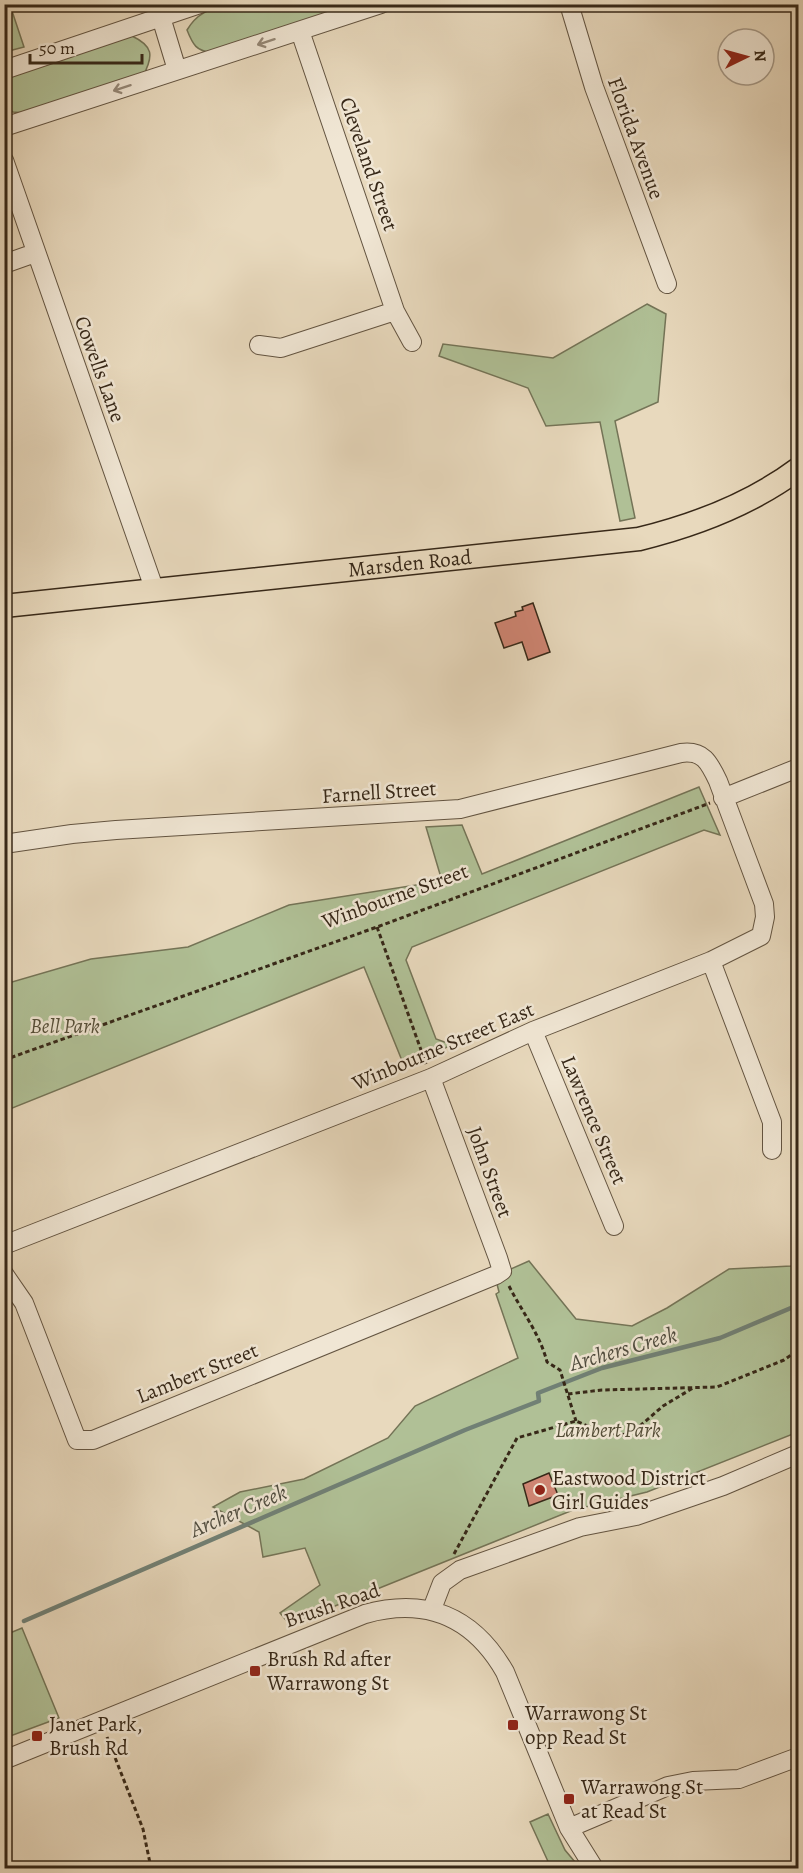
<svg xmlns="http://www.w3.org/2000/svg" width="803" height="1873" viewBox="0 0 803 1873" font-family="Alegreya,serif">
	<rect width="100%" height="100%" fill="#e8d9bd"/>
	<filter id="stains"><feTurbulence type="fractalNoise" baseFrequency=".00333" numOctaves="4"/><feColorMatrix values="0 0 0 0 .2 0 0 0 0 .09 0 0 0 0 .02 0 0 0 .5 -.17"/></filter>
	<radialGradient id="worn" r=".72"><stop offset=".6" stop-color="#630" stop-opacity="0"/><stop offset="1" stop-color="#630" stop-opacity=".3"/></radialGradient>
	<path fill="#b0c096" stroke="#747457" stroke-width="1.5" d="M5 4 10 5 24 47 5 52Z
		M226 5H364L213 53C196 51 193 45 187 30 197 13 208 10 226 5Z
		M132 36C153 46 154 55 143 76L25 113 13 112 6 106 5 79 16 72Z
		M647 304 666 314 658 402 615 421 635 518 620 521 600 422 546 426 528 388 439 356 443 344 553 358Z
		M699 787 720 835 704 830 412 947 406 960 436 1039 453 1045 403 1063 364 967 5 1111V984L91 959 188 947 289 905 442 881 426 827 462 825 482 874Z
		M529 1261 576 1319 632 1326 667 1308 729 1269 791 1266 798 1262V1432L647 1492 573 1510 330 1608 329 1606 290 1625 280 1613 320 1585 305 1548 263 1557 259 1532 213 1507 240 1492 304 1479 388 1438 415 1406 518 1358 496 1294 499 1292 495 1276Z
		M22 1628 59 1718 5 1738V1635Z
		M548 1814 565 1850 580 1868H551L530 1822Z"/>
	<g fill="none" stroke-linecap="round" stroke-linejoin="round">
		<path stroke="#718075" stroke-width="4.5" d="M24 1621 465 1430 539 1401 538 1393 602 1368 720 1338 798 1305"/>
	</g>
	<path fill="#cf8573" stroke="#372818" stroke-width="1.5" d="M533 603 550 652 528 660 522 642 504 648 495 623 516 616 515 612 523 610 522 607Z
		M549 1473 558 1495 529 1506 523 1484Z"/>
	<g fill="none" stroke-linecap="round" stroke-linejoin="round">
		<g stroke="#635441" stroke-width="20">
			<path id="minor" d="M157 4 177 70
				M569 4 594 87 667 284
				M4 70 200 4
				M4 127 381 4
				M4 160 155 591
				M4 264 35 253
				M395 311 412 342
				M259 345 281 348 395 311 300 31
				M723 798 798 768
				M4 844 72 834 116 830 460 809 681 753C703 750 709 762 718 781L764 904 765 917 761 936 711 961 533 1031 431 1078 4 1245
				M711 961 772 1122V1150
				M533 1031 614 1226
				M4 1274 24 1303 77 1440H93L496 1275 502 1271 498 1258 431 1078
				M432 1609 442 1583 460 1570 580 1527 636 1516 723 1486 798 1454
				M4 1760 365 1614C426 1597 473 1616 505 1672L569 1828 594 1868
				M569 1828 668 1786 693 1781 739 1779 798 1757"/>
		</g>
		<g stroke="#372818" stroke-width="25">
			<g id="major">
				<path id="s1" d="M4 606 639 539C696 525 751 504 798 469"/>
			</g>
		</g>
		<path stroke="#372818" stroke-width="3" stroke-dasharray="4.5 3" stroke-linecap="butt" d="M377 927 426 1064
			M4 1060 377 927 710 803
			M509 1286C522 1312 540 1334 547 1362L560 1370 576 1421
			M568 1394 602 1390 717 1387 784 1360 798 1350
			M454 1554 517 1438 576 1421 602 1432 622 1435 633 1432 663 1406 693 1388
			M107 1737 143 1829 151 1868"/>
		<use href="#minor" stroke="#f0e6d4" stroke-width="18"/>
		<use href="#major" stroke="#e8d9bd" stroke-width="22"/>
	</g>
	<defs><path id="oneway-shaft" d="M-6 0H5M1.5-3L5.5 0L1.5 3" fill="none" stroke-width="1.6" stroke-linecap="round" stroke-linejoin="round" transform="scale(1.5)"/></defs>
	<g stroke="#948776">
		<use href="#oneway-shaft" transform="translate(266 42) rotate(162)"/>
		<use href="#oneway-shaft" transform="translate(122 88) rotate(162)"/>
	</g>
	<g fill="#8f2418" stroke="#f0e6d4" stroke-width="2">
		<circle cx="540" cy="1490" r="6"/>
		<rect x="249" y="1665" width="12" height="12" rx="3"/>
		<rect x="507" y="1719" width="12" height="12" rx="3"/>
		<rect x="31" y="1730" width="12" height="12" rx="3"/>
		<rect x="563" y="1793" width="12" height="12" rx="3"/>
	</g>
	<g text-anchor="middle" stroke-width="5" stroke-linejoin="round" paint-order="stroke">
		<g font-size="21" fill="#372818" stroke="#f0e6d4">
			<text transform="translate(636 138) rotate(70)" y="7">Florida Avenue</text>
			<text transform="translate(369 164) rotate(71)" y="7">Cleveland Street</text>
			<text transform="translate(100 369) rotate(70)" y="7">Cowells Lane</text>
			<text dy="7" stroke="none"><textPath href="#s1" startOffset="408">Marsden Road</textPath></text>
			<text transform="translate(379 792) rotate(-4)" y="7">Farnell Street</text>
			<text transform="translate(395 896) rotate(-20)" y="7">Winbourne Street</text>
			<text transform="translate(443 1046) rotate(-23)" y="7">Winbourne Street East</text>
			<text transform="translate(594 1120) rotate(67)" y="7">Lawrence Street</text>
			<text transform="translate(490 1172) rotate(70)" y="7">John Street</text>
			<text transform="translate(197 1373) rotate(-22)" y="7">Lambert Street</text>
			<text transform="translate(332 1605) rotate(-19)" y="7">Brush Road</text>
		</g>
		<g font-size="21" font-style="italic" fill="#554e38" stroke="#f0e6d4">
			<text x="65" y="1033">Bell Park</text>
			<text x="608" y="1437">Lambert Park</text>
		</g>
		<g font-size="21" fill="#372818" stroke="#f0e6d4" text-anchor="start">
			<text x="552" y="1485">Eastwood District<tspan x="552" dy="24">Girl Guides</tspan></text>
			<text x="267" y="1666">Brush Rd after<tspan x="267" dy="24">Warrawong St</tspan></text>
			<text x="525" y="1720">Warrawong St<tspan x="525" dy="24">opp Read St</tspan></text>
			<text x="49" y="1731">Janet Park,<tspan x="49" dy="24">Brush Rd</tspan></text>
			<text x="581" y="1794">Warrawong St<tspan x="581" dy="24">at Read St</tspan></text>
		</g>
		<g font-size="22" font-style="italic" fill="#4f4c3f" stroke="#f0e6d4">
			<text transform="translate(623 1348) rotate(-16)" y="8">Archers Creek</text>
			<text transform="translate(238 1510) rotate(-23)" y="8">Archer Creek</text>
		</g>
	</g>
	<rect width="803" height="1873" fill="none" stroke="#e8d9bd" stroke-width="24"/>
	<rect x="6" y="6" width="791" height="1861" fill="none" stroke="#372818" stroke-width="3"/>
	<rect x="12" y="12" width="779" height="1849" fill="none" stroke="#372818" stroke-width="1.5"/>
	<g transform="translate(746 57) rotate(85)"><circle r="28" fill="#f0e6d4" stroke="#a69a89" stroke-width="1.5"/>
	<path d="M0-4.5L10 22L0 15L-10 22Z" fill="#8f2418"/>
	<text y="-9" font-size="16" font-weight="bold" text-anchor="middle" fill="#372818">N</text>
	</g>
	<path d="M30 54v9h112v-9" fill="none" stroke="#372818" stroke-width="3"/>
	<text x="39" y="54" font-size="18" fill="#372818" stroke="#f0e6d4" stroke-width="4.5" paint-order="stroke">50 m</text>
	<rect width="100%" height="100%" filter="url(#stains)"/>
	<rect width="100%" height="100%" fill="url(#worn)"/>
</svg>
